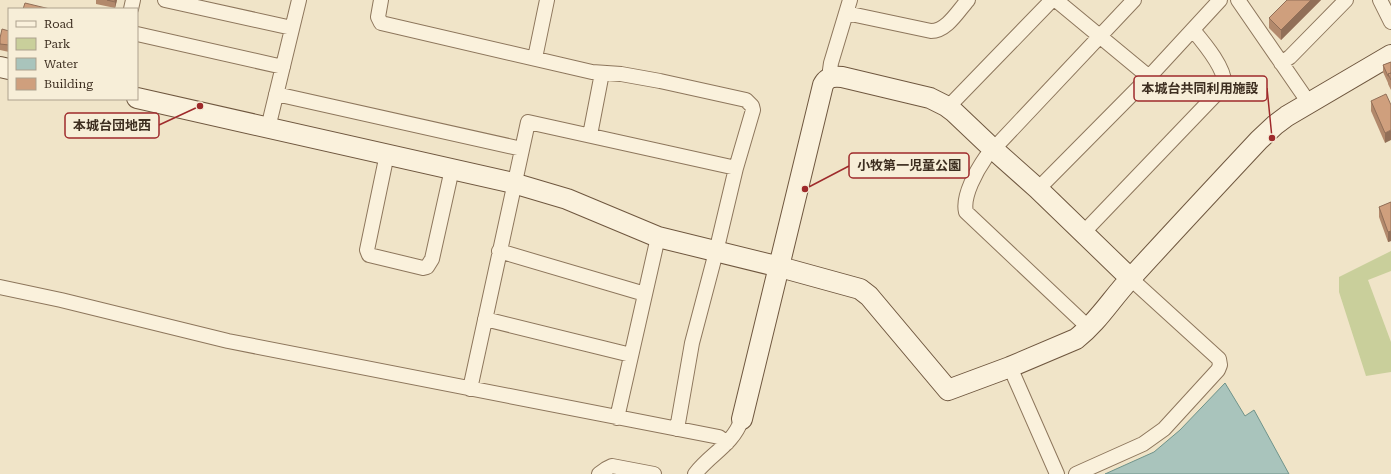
<svg xmlns="http://www.w3.org/2000/svg" width="1391" height="474" viewBox="0 0 1391 474" font-family="'Roboto Serif','Noto Sans JP',serif">
	<rect width="100%" height="100%" fill="#f0e4c8"/>
	<path fill="#c9cf9b" d="M1391 251V271L1368 280 1391 342V372L1366 376 1339 292V277Z"/>
	<path fill="#a9c4bc" stroke="#6f938a" d="M1225 383 1245 416 1254 410 1289 474H1105L1154 452 1180 430Z"/>
	<g fill="none" stroke-linecap="round" stroke-linejoin="round">
		<g stroke="#8d765c" stroke-width="16">
			<path id="street" d="M165 0 292 28
				M381 0 378 17 381 23 592 72 621 74 660 81 746 100 752 106 753 110 736 168 716 252 692 343 677 429
				M1056 0 1149 77
				M1238 0 1309 103
				M1380 0 1391 22
				M131 9 133 0
				M846 13 931 31C947 31 958 11 968 0
				M137 34 283 67
				M535 58 547 0
				M1281 63 1290 57 1346 0
				M832 77 830 70 831 63 850 0
				M276 94 522 149
				M949 108 954 101 1052 0
				M268 128 299 0
				M590 135 602 73
				M387 154 367 250 369 255 423 268 427 267 432 259 452 169
				M1038 189 1149 77 1220 0
				M1083 233 1224 86C1227 70 1204 43 1193 30
				M499 251 645 294
				M0 287 61 300 228 341 719 437 727 443
				M485 319 631 355
				M1089 328 966 212C962 196 977 170 986 157L1134 0
				M1010 367 1057 474
				M470 389 528 122 736 168
				M617 418 658 237
				M599 474 606 469 612 466 654 474
				M695 474C711 453 732 446 742 419
				M1076 474 1143 444 1164 429 1218 370 1220 365 1219 359 1130 278"/>
		</g>
		<g stroke="#6f573f" stroke-width="22">
			<path id="secondary" d="M0 67 9 69
				M137 98 513 183 567 199 658 237 780 267 860 289 869 296 948 390 1010 367 1076 339C1098 322 1112 298 1131 278 1173 232 1216 186 1259 140L1275 125 1287 116 1391 55
				M742 419 823 85C827 77 833 76 842 77L930 98 946 106 954 112 993 149 1038 189 1130 278"/>
		</g>
		<use href="#street" stroke="#faf1dc" stroke-width="14"/>
		<use href="#secondary" stroke="#faf1dc" stroke-width="20"/>
	</g>
	<path fill="#b2896c" d="M96 0H117L115 8 96 4Z
		M1287 0H1321L1281 40 1269 28V18Z
		M9 31V52L0 50V38Z
		M1391 62V90L1388 84V82V83L1383 72V65Z
		M1371 101 1391 105 1385 143 1371 111Z
		M1391 202V241L1388 242 1379 217V207Z"/>
	<path fill="#916f58" d="M115 0H117L115 8Z
		M1311 0H1321L1281 40V30Z
		M1391 130V140L1385 143V133Z
		M1391 231V241L1388 242V232Z"/>
	<path fill="#cf9f7d" stroke="#916f58" d="M107 0H115V2Z
		M1287 0H1311L1281 30 1269 18Z
		M25 3 50 9H23Z
		M2 29 9 31V45L0 44V38Z
		M1391 62V73L1388 74 1389 76H1388L1383 65Z
		M1391 73V80L1388 74Z
		M1386 94 1391 105V130L1385 133 1371 101Z
		M1391 202V231L1388 232 1379 207Z"/>
	<path fill="none" stroke="#9e2a2b" stroke-width="1.5" d="M1272 138L1267 88M200 106L159 125M805 189L849 166"/>
	<g fill="#9e2a2b" stroke="#f7eed8" stroke-width="1.5">
		<circle cx="1272" cy="138" r="4"/>
		<circle cx="200" cy="106" r="4"/>
		<circle cx="805" cy="189" r="4"/>
	</g>
	<g fill="#f7eed8" stroke="#9e2a2b" stroke-width="1.5">
		<rect x="1134" y="76" width="133" height="25" rx="4"/>
		<rect x="65" y="113" width="94" height="25" rx="4"/>
		<rect x="849" y="153" width="120" height="25" rx="4"/>
	</g>
	<g font-size="13" text-anchor="middle" font-weight="bold" fill="#3d2e20">
		<text x="1200" y="93">本城台共同利用施設</text>
		<text x="112" y="130">本城台団地西</text>
		<text x="909" y="170">小牧第一児童公園</text>
	</g>
	<rect x="8" y="8" width="130" height="92" fill="#f7eed8" stroke="#ada18e"/>
	<rect x="16" y="21" width="20" height="6" fill="#faf1dc" stroke="#ada18e"/>
	<text x="44" y="28" font-size="12" fill="#3d2e20">Road</text>
	<rect x="16" y="38" width="20" height="12" fill="#c9cf9b" stroke="#ada18e"/>
	<text x="44" y="48" font-size="12" fill="#3d2e20">Park</text>
	<rect x="16" y="58" width="20" height="12" fill="#a9c4bc" stroke="#ada18e"/>
	<text x="44" y="68" font-size="12" fill="#3d2e20">Water</text>
	<rect x="16" y="78" width="20" height="12" fill="#cf9f7d" stroke="#ada18e"/>
	<text x="44" y="88" font-size="12" fill="#3d2e20">Building</text>
</svg>
